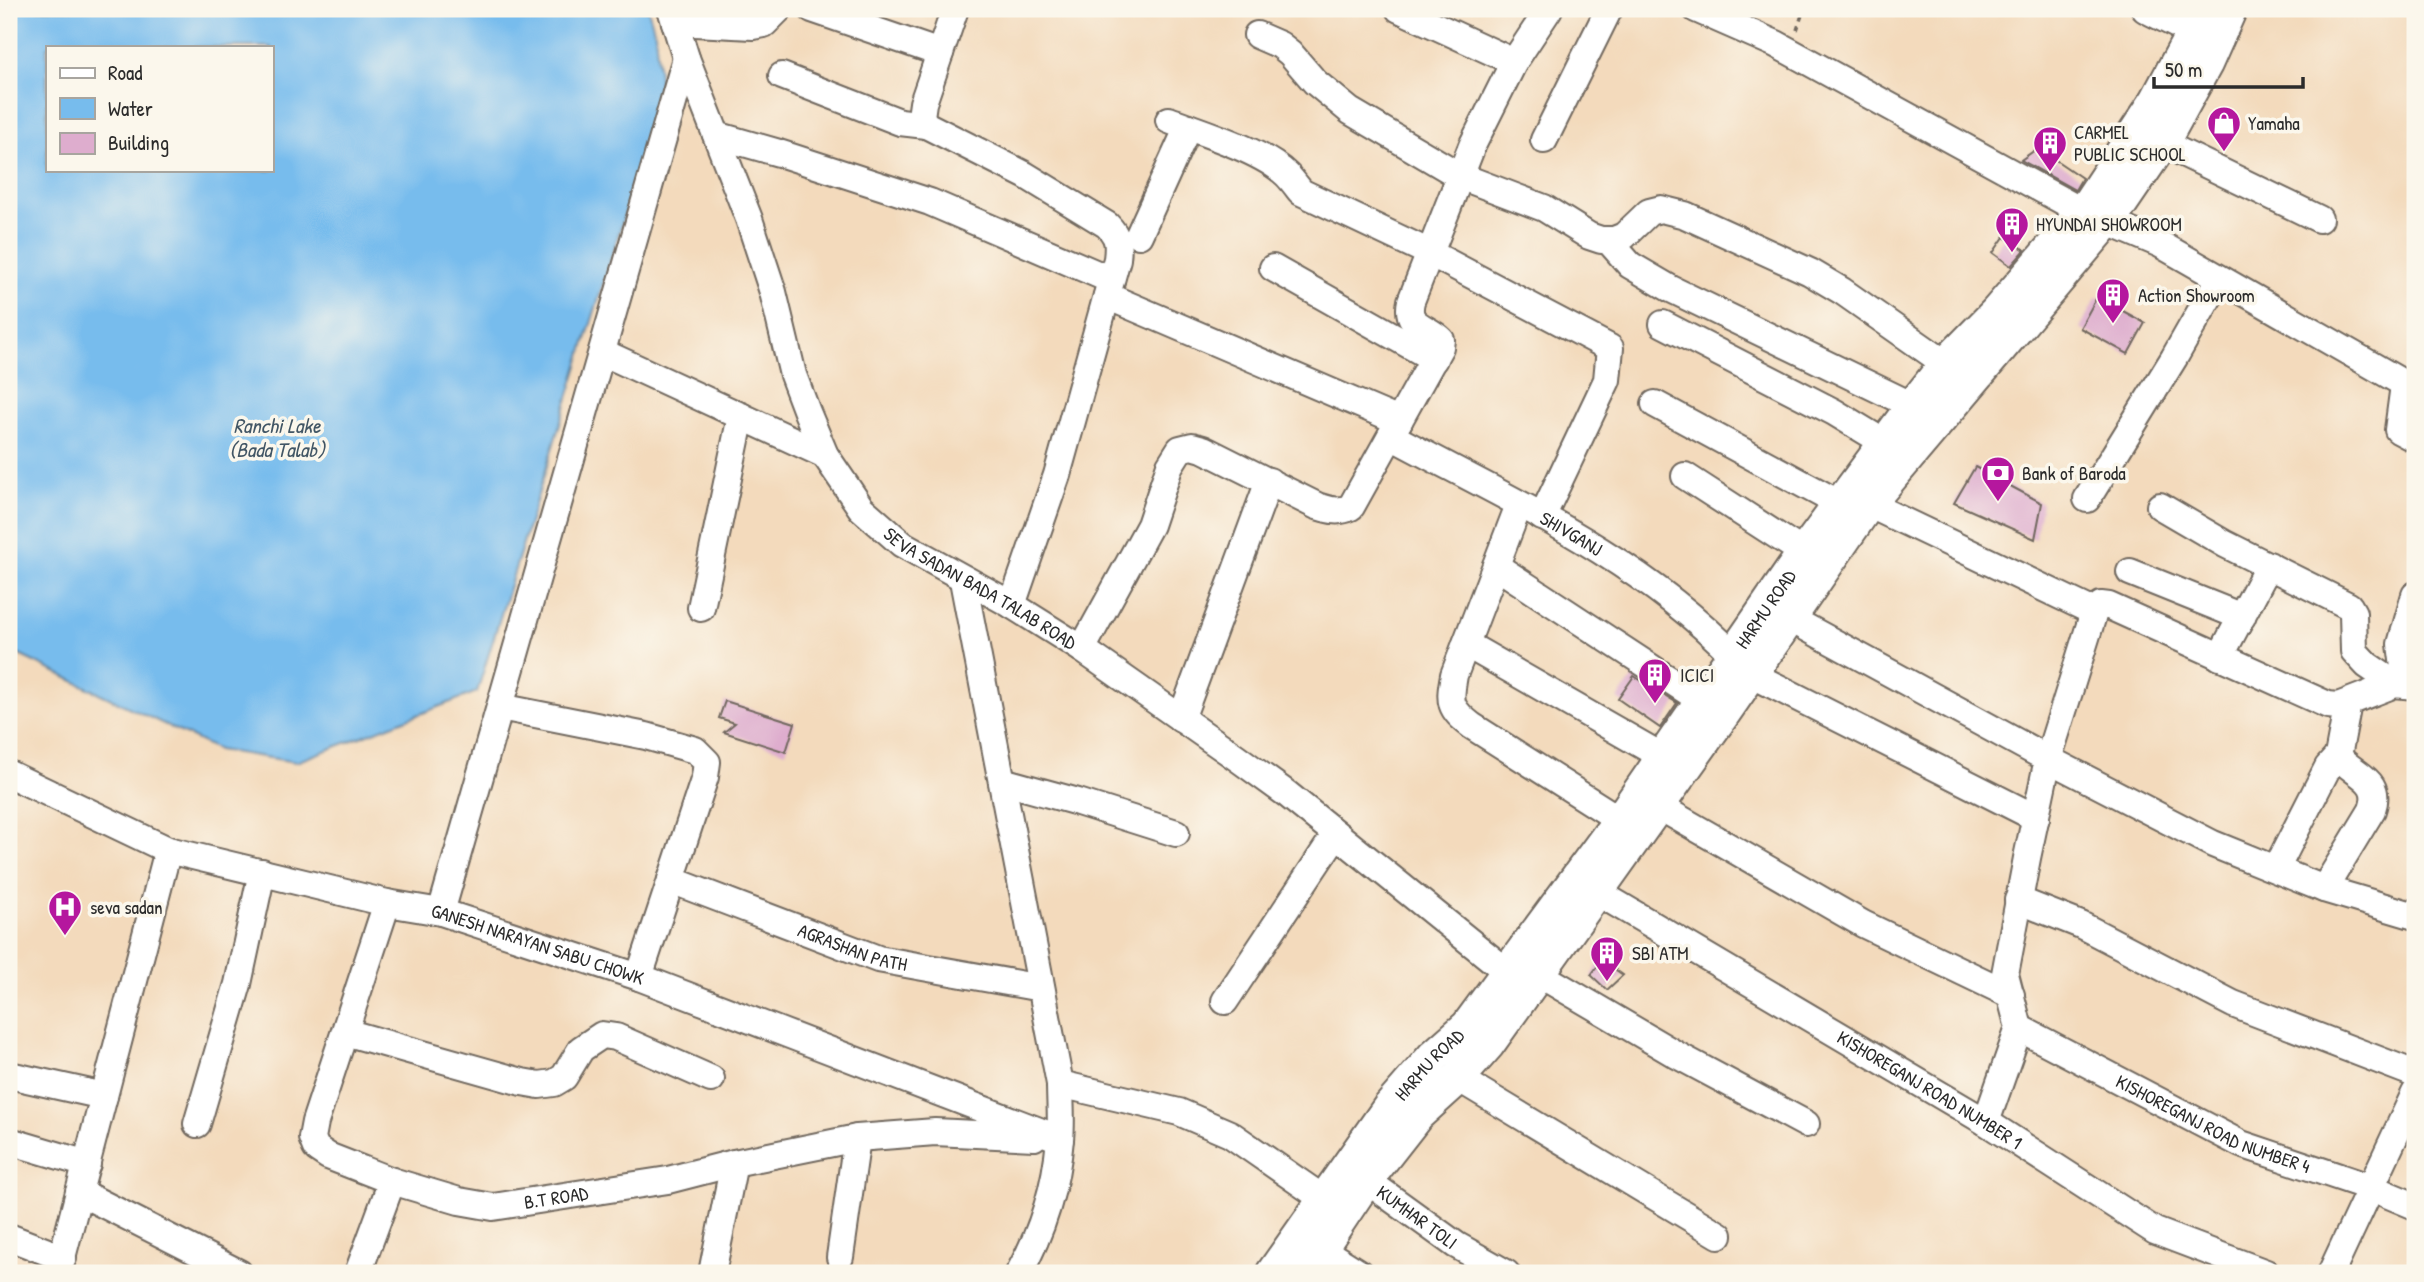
<svg xmlns="http://www.w3.org/2000/svg" width="2424" height="1282" viewBox="0 0 2424 1282" font-family="'Patrick Hand',sans-serif">
	<rect width="100%" height="100%" fill="#fbf7ec"/>
	<filter id="ink" filterUnits="userSpaceOnUse"><feTurbulence type="fractalNoise" baseFrequency=".0143" numOctaves="2"/><feDisplacementMap in="SourceGraphic" scale="14" xChannelSelector="R" yChannelSelector="G"/><feConvolveMatrix kernelMatrix="1 2 1 2 8 2 1 2 1" color-interpolation-filters="sRGB"/></filter>
	<filter id="wash" filterUnits="userSpaceOnUse"><feTurbulence type="fractalNoise" baseFrequency=".00686" numOctaves="4" result="noise"/><feDisplacementMap in="SourceGraphic" scale="28" xChannelSelector="R" yChannelSelector="G"/><feGaussianBlur stdDeviation="1.57" result="paint"/><feColorMatrix in="noise" values="0 0 0 0 0 0 0 0 0 0 0 0 0 0 0 0 0 1.4 0 .05"/><feComposite in="paint" operator="in"/></filter>
	<g filter="url(#wash)">
		<rect width="100%" height="100%" fill="#f3dabc"/>
		<path fill="#77bced" stroke="#51748c" stroke-width="2" fill-rule="evenodd" d="M9 9H648L655 33 661 97 477 692 296 762 218 750 9 650ZM47 47H271V170H47Z"/>
		<g id="blocks">
			<path fill="#deadce" d="M2038 148 2082 178 2075 190 2021 160Z
				M2004 237 2025 250 2011 266 1993 253Z
				M2097 297 2145 323 2128 354 2080 328Z
				M1975 467 2042 503 2035 539 1954 503Z
				M1634 676 1677 703 1660 728 1618 699Z
				M725 701 795 723 786 752 724 732 735 723 719 718Z
				M1600 963 1613 968 1623 975 1607 990 1591 975Z"/>
		</g>
	</g>
	<g filter="url(#ink)">
		<use href="#blocks" fill-opacity="0" stroke="#71685e" stroke-width="2"/>
		<g fill="none" stroke-linecap="round" stroke-linejoin="round">
			<g stroke="#71685e" stroke-width="30">
				<g id="minor">
					<path id="s1" d="M671 9 686 58 749 219 773 292 793 375 807 412 825 455 861 508 902 544 1012 605 1082 649 1236 757 1287 794 1521 983"/>
					<path d="M812 9 940 53"/>
					<path d="M955 9 923 103 921 117 926 125 1025 175 1107 225C1118 236 1119 243 1117 259L1057 475 1012 605"/>
					<path d="M1399 9 1514 62"/>
					<path d="M1696 9 1776 44 2083 212"/>
					<path d="M2145 9 2193 33"/>
					<path d="M675 22 753 26 764 24 779 9"/>
					<path d="M1257 35 1280 45 1290 53 1315 82 1350 111 1460 176 1544 208 1589 236 1601 240H1614L1624 236 1649 212 1661 209 1685 215 1810 272 1842 291 1946 364"/>
					<path d="M782 76 900 122 926 125"/>
					<path d="M1169 120C1201 132 1263 151 1287 175 1292 180 1297 187 1301 192L1430 253 1610 348 1607 380 1542 517"/>
					<path d="M716 135 779 153 930 202 1111 280"/>
					<path d="M1544 140 1609 9"/>
					<path d="M2162 143 2319 219"/>
					<path d="M2108 222 2160 244 2415 390"/>
					<path d="M1139 235 1188 127"/>
					<path d="M1608 240 1630 265 1671 289 1913 406"/>
					<path d="M1273 268 1434 359"/>
					<path d="M1107 296 1399 421"/>
					<path d="M1663 324 1834 412 1885 443"/>
					<path d="M602 352 825 455"/>
					<path d="M2404 385 2398 430 2415 439"/>
					<path d="M1655 404 1840 504"/>
					<path id="s2" d="M1391 436C1510 500 1638 557 1733 655"/>
					<path d="M1685 476 1804 553"/>
					<path d="M2087 499 2174 358 2219 279"/>
					<path d="M1868 504 2094 612"/>
					<path d="M1519 505 1454 675C1449 703 1449 708 1472 726L1620 820"/>
					<path d="M2160 506 2225 544 2349 606 2353 613 2354 651 2367 665 2395 684"/>
					<path d="M1496 566 1702 701"/>
					<path d="M2130 572 2242 617"/>
					<path d="M963 580 1060 1084C1060 1102 1062 1121 1060 1139 1056 1186 1042 1232 1019 1273"/>
					<path d="M701 608 741 416"/>
					<path d="M1789 618 2048 759 2213 844 2324 889 2415 916"/>
					<path d="M1466 644 1663 757"/>
					<path d="M1082 649 1150 525 1170 465 1180 449 1192 446 1203 449 1317 506C1330 510 1338 513 1351 507L1440 347 1441 340C1426 325 1405 327 1411 301L1472 146 1514 62 1549 9"/>
					<path d="M2220 657 2269 565"/>
					<path d="M1751 674 2036 818"/>
					<path d="M2406 683 2401 644 2415 595"/>
					<path d="M500 707 646 736 695 750 707 762 705 777 639 977"/>
					<path d="M1181 719 1269 481"/>
					<path id="s3" d="M9 774 168 850 387 903 441 912 639 977 1060 1139"/>
					<path d="M1002 781 1078 802 1176 833"/>
					<path d="M1658 806 1863 924 2011 995"/>
					<path d="M2276 869 2328 767 2338 756"/>
					<path id="s4" d="M671 880 878 959 1041 988"/>
					<path d="M2324 889 2372 810C2383 778 2354 776 2338 756L2348 703"/>
					<path id="s5" d="M1597 892 1986 1122 2155 1231 2266 1273"/>
					<path d="M2018 900 2081 925 2233 1004 2415 1074"/>
					<path id="s6" d="M387 903 315 1122 312 1138 316 1148 328 1156 392 1181 459 1201 493 1207 668 1180 734 1163 857 1138 935 1132 1034 1137"/>
					<path d="M441 912 686 58"/>
					<path d="M1539 974 1677 1055 1806 1124"/>
					<path d="M1225 1001 1336 834"/>
					<path id="s7" d="M2019 1028 2241 1144 2372 1188 2415 1206"/>
					<path d="M345 1032 522 1082 539 1085 554 1083 564 1077 581 1049 602 1035 616 1037 711 1079"/>
					<path d="M9 1075 104 1096"/>
					<path d="M1458 1078 1719 1235"/>
					<path d="M1060 1084 1179 1112 1230 1134 1325 1200"/>
					<path d="M1986 1122 2019 1028 2005 974 2027 858 2048 759 2094 612 2101 605 2109 606 2328 705 2338 706 2395 684 2415 686"/>
					<path d="M197 1124 238 984 262 872"/>
					<path d="M9 1141 87 1164"/>
					<path id="s8" d="M1366 1180 1456 1245 1506 1273"/>
					<path d="M79 1192 239 1273"/>
					<path d="M9 1237 63 1258"/>
					<path d="M1321 1249 1359 1273"/>
					<path d="M840 1257 857 1138"/>
					<path d="M58 1273 168 850"/>
					<path d="M358 1273 392 1181"/>
					<path d="M712 1273 734 1163"/>
					<path d="M2331 1273 2415 1093"/>
				</g>
			</g>
			<g stroke="#71685e" stroke-width="37">
				<g id="major">
					<path id="s9" d="M1273 1273 1389 1108 1434 1056 1468 1026 1620 820 1804 553 1913 406 1946 364 1996 313 2083 212 2157 100 2193 33 2200 9"/>
					<path d="M1304 1273 1366 1180 1417 1115 1458 1078 1488 1044 1723 714 1868 504 2115 212 2162 143 2206 63 2230 9"/>
				</g>
			</g>
			<path stroke="#71685e" stroke-width="3.5" stroke-dasharray="5 5" stroke-linecap="butt" d="M1797 30 1804 9"/>
			<use href="#minor" stroke="#fff" stroke-width="26"/>
			<use href="#major" stroke="#fff" stroke-width="33"/>
		</g>
	</g>
	<defs>
		<g id="shop-pin" transform="scale(1.75)"><path d="M0 17L-7.5 6A9.5 9.5 0 1 1 7.5 6Z" fill="#b5179e" stroke="#fbf7ec"/><path d="M-5-2.5h2.3a2.7 3.5 0 0 1 5.4 0H5L5.5 6h-11ZM-1.5-2.5h3a1.5 2.3 0 0 0-3 0Z" fill="#fff"/></g>
		<g id="building-pin" transform="scale(1.75)"><path d="M0 17L-7.5 6A9.5 9.5 0 1 1 7.5 6Z" fill="#b5179e" stroke="#fbf7ec"/><path d="M-4-6H4V6H1V3H-1V6H-4ZM-2.5-4.3h1.7v1.8h-1.7ZM.8-4.3h1.7v1.8H.8ZM-2.5-1h1.7V.8h-1.7ZM.8-1h1.7V.8H.8Z" fill="#fff"/></g>
		<g id="bank-pin" transform="scale(1.75)"><path d="M0 17L-7.5 6A9.5 9.5 0 1 1 7.5 6Z" fill="#b5179e" stroke="#fbf7ec"/><path d="M-6-4H6V4H-6ZM0-2.3a2.3 2.3 0 1 0 0 4.6a2.3 2.3 0 1 0 0-4.6Z" fill="#fff"/></g>
		<g id="hospital-pin" transform="scale(1.75)"><path d="M0 17L-7.5 6A9.5 9.5 0 1 1 7.5 6Z" fill="#b5179e" stroke="#fbf7ec"/><path d="M-5-5h3v3.5h4V-5h3V5h-3V1.5h-4V5h-3Z" fill="#fff"/></g>
	</defs>
	<g fill-rule="evenodd">
		<use href="#shop-pin" x="2224" y="123"/>
		<use href="#building-pin" x="2050" y="143"/>
		<use href="#building-pin" x="2012" y="224"/>
		<use href="#building-pin" x="2113" y="295"/>
		<use href="#bank-pin" x="1998" y="473"/>
		<use href="#building-pin" x="1655" y="675"/>
		<use href="#hospital-pin" x="65" y="907"/>
		<use href="#building-pin" x="1607" y="953"/>
	</g>
	<g text-anchor="middle" stroke-width="7" stroke-linejoin="round" paint-order="stroke">
		<g font-size="19" fill="#2b2b2b" stroke="#fbf7ec" text-anchor="start">
			<text x="2248" y="130">Yamaha</text>
			<text x="2074" y="139">CARMEL<tspan x="2074" dy="22">PUBLIC SCHOOL</tspan></text>
			<text x="2036" y="231">HYUNDAI SHOWROOM</text>
			<text x="2138" y="302">Action Showroom</text>
			<text x="2022" y="480">Bank of Baroda</text>
			<text x="1680" y="682">ICICI</text>
			<text x="90" y="914">seva sadan</text>
			<text x="1632" y="960">SBI ATM</text>
		</g>
		<g font-size="19" fill="#2b2b2b" stroke="#fbf7ec">
			<text dy="7" stroke="none"><textPath href="#s2" startOffset="205">SHIVGANJ</textPath></text>
			<text dy="7" stroke="none"><textPath href="#s1" startOffset="681">SEVA SADAN BADA TALAB ROAD</textPath></text>
			<text dy="7" stroke="none"><textPath href="#s9" startOffset="828">HARMU ROAD</textPath></text>
			<text dy="7" stroke="none"><textPath href="#s3" startOffset="558">GANESH NARAYAN SABU CHOWK</textPath></text>
			<text dy="7" stroke="none"><textPath href="#s4" startOffset="194">AGRASHAN PATH</textPath></text>
			<text dy="7" stroke="none"><textPath href="#s9" startOffset="261">HARMU ROAD</textPath></text>
			<text dy="7" stroke="none"><textPath href="#s5" startOffset="387">KISHOREGANJ ROAD NUMBER 1</textPath></text>
			<text dy="7" stroke="none"><textPath href="#s7" startOffset="217">KISHOREGANJ ROAD NUMBER 4</textPath></text>
			<text dy="7" stroke="none"><textPath href="#s6" startOffset="509">B.T ROAD</textPath></text>
			<text dy="7" stroke="none"><textPath href="#s8" startOffset="63">KUMHAR TOLI</textPath></text>
		</g>
		<g font-size="21" font-style="italic" fill="#425665" stroke="#fbf7ec">
			<text x="277" y="433">Ranchi Lake<tspan x="277" dy="24">(Bada Talab)</tspan></text>
		</g>
	</g>
	<rect width="2424" height="1282" fill="none" stroke="#fbf7ec" stroke-width="35"/>
	<rect x="46" y="46" width="228" height="126" fill="#fbf7ec" stroke="#a8a59f" stroke-width="2"/>
	<rect x="60" y="68" width="35" height="10" fill="#ffffff" stroke="#a8a59f" stroke-width="2"/>
	<text x="108" y="80" font-size="21" fill="#2b2b2b">Road</text>
	<rect x="60" y="98" width="35" height="21" fill="#77bced" stroke="#a8a59f" stroke-width="2"/>
	<text x="108" y="116" font-size="21" fill="#2b2b2b">Water</text>
	<rect x="60" y="133" width="35" height="21" fill="#deadce" stroke="#a8a59f" stroke-width="2"/>
	<text x="108" y="150" font-size="21" fill="#2b2b2b">Building</text>
	<path d="M2154 77v10h149v-10" fill="none" stroke="#2b2b2b" stroke-width="3.5"/>
	<text x="2165" y="77" font-size="21" fill="#2b2b2b" stroke="#fbf7ec" stroke-width="5" paint-order="stroke">50 m</text>
</svg>
